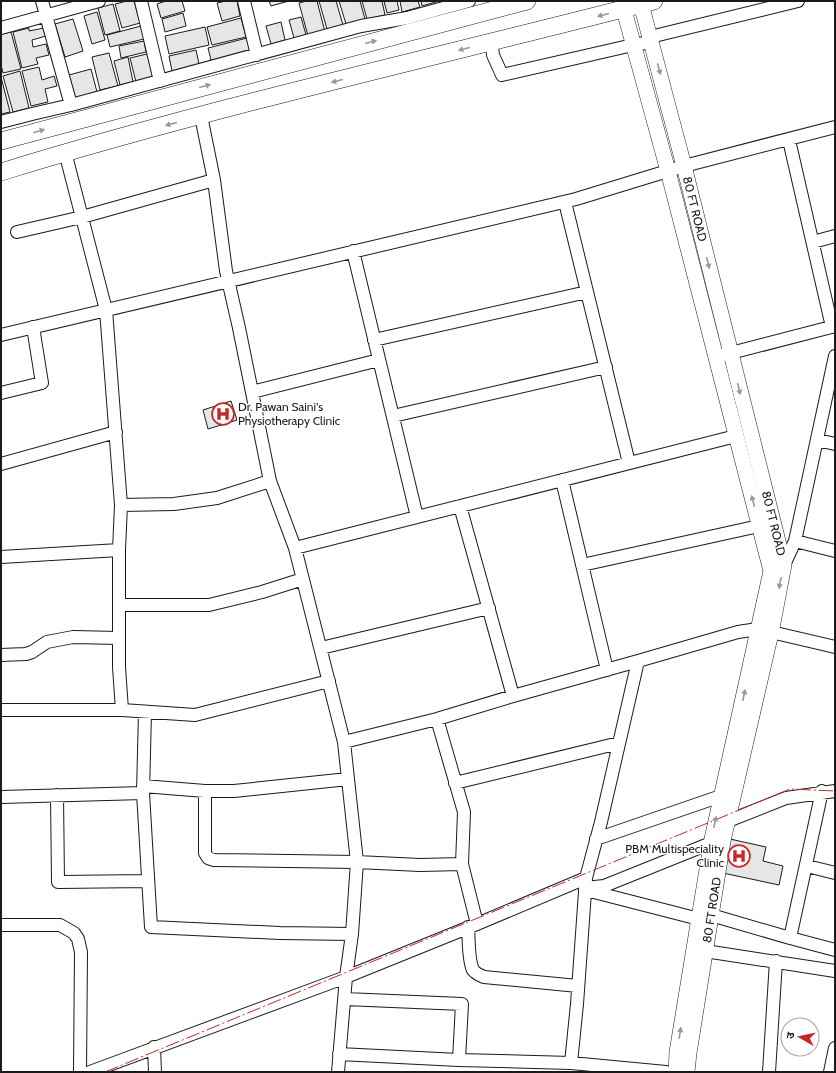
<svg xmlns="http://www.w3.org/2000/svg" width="836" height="1073" viewBox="0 0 836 1073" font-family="Cabin,'Noto Sans Devanagari',sans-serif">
	<rect width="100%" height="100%" fill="#fff"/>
	<path fill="#e6e6e6" stroke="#1a1a1a" d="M127 1H134L140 23 122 28 115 4Z
		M166 1H182L185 11 161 18 157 4Z
		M226 1H237L240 16 222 21 217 3Z
		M269 1H289L271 6Z
		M307 1H317L325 32 308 36 299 3Z
		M319 1H336L343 25 327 29Z
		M339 1H360L365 19 346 24Z
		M362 1H382L385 15 367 19Z
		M384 1H397L399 10 387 13Z
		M400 1H418L420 7 402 12Z
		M421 1H439L422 6Z
		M113 4 120 31 105 35 98 8Z
		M97 12 105 40 92 44 84 16Z
		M183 13 186 26 165 32 162 19Z
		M301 17 306 35 294 38 289 20Z
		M241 18 246 37 212 45 207 27Z
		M73 19 83 51 65 57 55 24Z
		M281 22 285 40 271 44 266 26Z
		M141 26 144 39 110 47 107 35Z
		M205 27 209 45 169 54 165 36Z
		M29 28V31L44 28 46 36 32 40 33 47 46 44 49 55 36 58 38 64 22 68 13 32Z
		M11 32 21 69 3 73 1 65V34Z
		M247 38 251 54 212 64 208 48Z
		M144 41 146 52 121 58 119 46Z
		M196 50 199 64 172 71 169 56Z
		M109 53 118 86 100 90 92 57Z
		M147 54 153 78 136 82 130 58Z
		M128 57 133 82 120 85 114 61Z
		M39 67 42 80 54 76 57 86 45 89 48 102 31 106 22 71Z
		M91 69 97 92 75 98 69 75Z
		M20 71 29 108 13 112 3 76Z
		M1 77 10 112 1 114Z
		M231 401 237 420 208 429 203 410Z
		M730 839 766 847 763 861 783 866 779 885 723 873Z"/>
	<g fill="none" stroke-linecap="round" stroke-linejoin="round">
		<g stroke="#1a1a1a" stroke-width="14">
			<path id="minor" d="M42 1 71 105
				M141 1 160 81
				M244 1 257 55
				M1 28 99 1
				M650 37 798 1
				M492 47 493 55 502 75 633 45 651 42
				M201 116 214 180 226 271 239 328 270 481 295 548 344 742 357 862 352 934 346 977 338 1072
				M1 122 32 114 71 105 361 26 407 18 469 1
				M789 140 832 327
				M65 152 106 310 121 505 119 550V667L122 710
				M565 202 629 463
				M17 232 82 217 214 180
				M813 242 835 236
				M353 251 417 517
				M1 335 576 199 684 166 835 127
				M374 340 587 292
				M723 355 835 326
				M252 392 379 360
				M1 393 42 383 33 327
				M393 416 606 367
				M817 440 835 444
				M1 464 116 432
				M562 480 607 670
				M121 505 174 504 217 498 270 481
				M460 506 513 696
				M795 541 835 551
				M295 548 736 436
				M1 557 119 550
				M582 565 759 526
				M784 565 795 541 835 356
				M119 605H209L262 592 303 579
				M321 648 489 608
				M1 655 26 654 32 652 47 642 73 637 119 638
				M1 710H122L195 715 329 681
				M437 719 464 812 462 864 477 924
				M344 742 437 719 513 696 638 661 738 632 758 629 835 647
				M455 783 619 743
				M143 786 205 791H234L348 779
				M205 791V853L208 858 214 860 357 862 420 865 462 864
				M143 793 151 927 280 933 352 934
				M57 795 58 882 148 881
				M1 797 143 793 145 712
				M728 821 786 798 835 791
				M596 839 721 796
				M807 866 835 873
				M585 888 604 886 711 843
				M590 891 699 919
				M711 915 790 938 835 950
				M1 925H60L74 933 78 939 81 952 80 1072
				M468 927C469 939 468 960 473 970 476 974 480 975 484 977L578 986
				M790 938 822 791
				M705 951 835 971
				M345 999 462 1004 459 1060
				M154 1047 155 1072
				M339 1054 459 1060 571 1063 666 1072
				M571 1063 577 1004 586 878 601 822 638 661
				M90 1072 346 977 477 924 586 878
				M769 1072 776 961
				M830 1072 835 1048"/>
		</g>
		<g stroke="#1a1a1a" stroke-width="16">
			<g id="major">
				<path id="s1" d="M641 4 684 166 784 565 771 633 723 841 689 1053 687 1072"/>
				<path d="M624 10 668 171 771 571 712 839 677 1052 676 1072"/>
			</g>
		</g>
		<g stroke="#1a1a1a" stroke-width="18">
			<path id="highway" d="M1 141 527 1
				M1 172C216 106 437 57 654 1"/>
		</g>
		<use href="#minor" stroke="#fff" stroke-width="12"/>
		<use href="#major" stroke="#fff" stroke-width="15"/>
		<use href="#highway" stroke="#fff" stroke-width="17"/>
		<path stroke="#c62828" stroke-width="1" stroke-dasharray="14 3 2 3" stroke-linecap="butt" d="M105 1072 790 789 835 791"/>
	</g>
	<defs><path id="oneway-solid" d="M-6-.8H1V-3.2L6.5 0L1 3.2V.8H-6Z"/></defs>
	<g fill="#989898">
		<use href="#oneway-solid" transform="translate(603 15) rotate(166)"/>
		<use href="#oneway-solid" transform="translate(371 42) rotate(-15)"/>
		<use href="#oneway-solid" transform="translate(464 49) rotate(166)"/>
		<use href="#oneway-solid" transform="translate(659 69) rotate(75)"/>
		<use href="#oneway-solid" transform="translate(337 81) rotate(166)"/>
		<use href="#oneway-solid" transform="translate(205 86) rotate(-15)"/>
		<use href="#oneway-solid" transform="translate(171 124) rotate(165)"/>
		<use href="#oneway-solid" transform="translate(39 131) rotate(-16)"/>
		<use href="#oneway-solid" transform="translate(708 263) rotate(76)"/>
		<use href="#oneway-solid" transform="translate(739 389) rotate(76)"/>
		<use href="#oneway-solid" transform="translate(753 501) rotate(-104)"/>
		<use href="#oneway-solid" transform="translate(780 583) rotate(101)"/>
		<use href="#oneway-solid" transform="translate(744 695) rotate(-78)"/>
		<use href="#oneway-solid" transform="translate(715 822) rotate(-78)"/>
		<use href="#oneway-solid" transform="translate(680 1033) rotate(-81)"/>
	</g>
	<defs>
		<g id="hospital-ring" transform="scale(1.15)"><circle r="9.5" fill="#fff" stroke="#c62828" stroke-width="1.5"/><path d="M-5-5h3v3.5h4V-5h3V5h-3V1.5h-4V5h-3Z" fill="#c62828"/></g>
	</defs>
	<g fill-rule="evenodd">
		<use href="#hospital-ring" x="223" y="414"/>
		<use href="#hospital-ring" x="739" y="856"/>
	</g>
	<g text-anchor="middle" stroke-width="3" stroke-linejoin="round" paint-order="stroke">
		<g font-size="12" fill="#1a1a1a" stroke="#fff">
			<text dy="4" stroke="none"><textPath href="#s1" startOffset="212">80 FT ROAD</textPath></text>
			<text dy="4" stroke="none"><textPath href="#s1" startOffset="536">80 FT ROAD</textPath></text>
			<text transform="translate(712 910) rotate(-81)" y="4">80 FT ROAD</text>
		</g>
		<g font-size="12" fill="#1a1a1a" stroke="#fff" text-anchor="start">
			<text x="238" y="411">Dr. Pawan Saini's<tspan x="238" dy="14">Physiotherapy Clinic</tspan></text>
			<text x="724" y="853" text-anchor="end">PBM Multispeciality<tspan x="724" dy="14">Clinic</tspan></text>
		</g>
	</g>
	<rect width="836" height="1073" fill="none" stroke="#1a1a1a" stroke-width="4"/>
	<g transform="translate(800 1037) rotate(279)"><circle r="19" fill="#ffffff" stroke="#a3a3a3"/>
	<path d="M0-3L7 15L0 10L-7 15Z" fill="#c62828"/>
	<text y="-6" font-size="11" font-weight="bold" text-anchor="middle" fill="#1a1a1a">उ</text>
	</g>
</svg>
